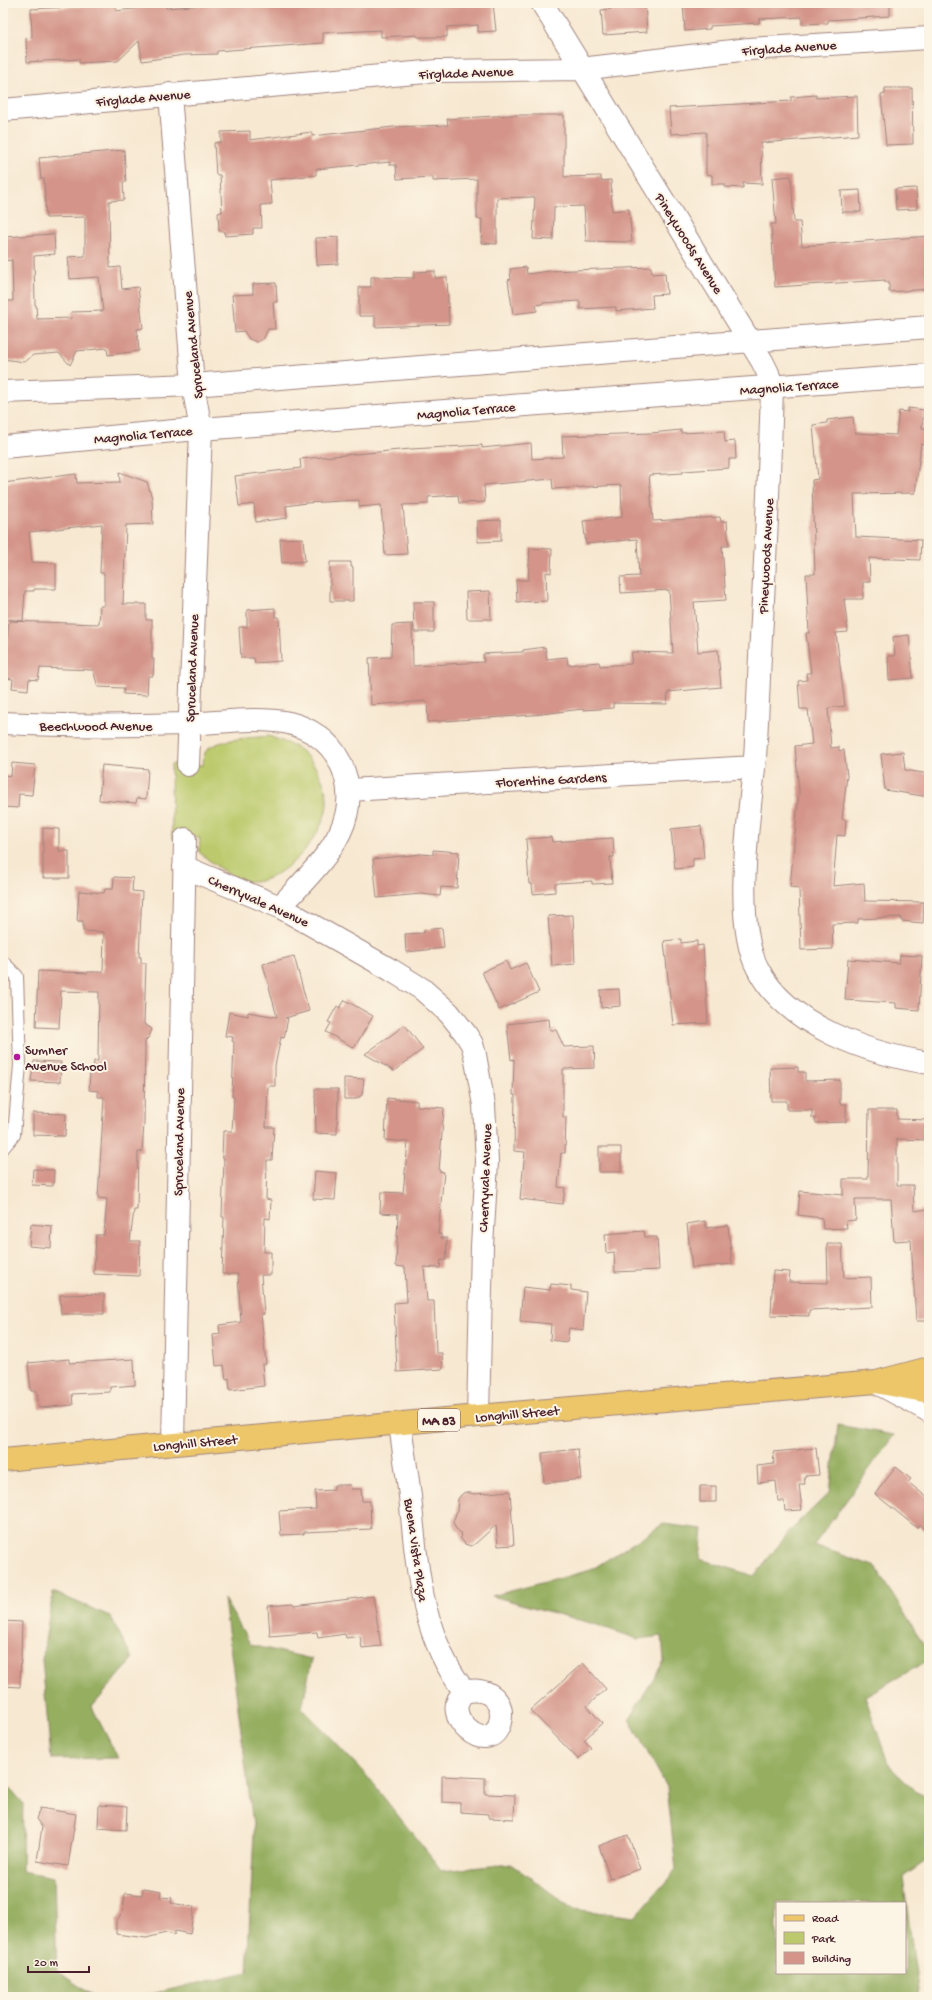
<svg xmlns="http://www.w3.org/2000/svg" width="932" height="2000" viewBox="0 0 932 2000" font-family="'Gochi Hand',sans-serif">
	<rect width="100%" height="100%" fill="#fcf5e5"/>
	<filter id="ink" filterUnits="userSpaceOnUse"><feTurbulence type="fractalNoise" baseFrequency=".025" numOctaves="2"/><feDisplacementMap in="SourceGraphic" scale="8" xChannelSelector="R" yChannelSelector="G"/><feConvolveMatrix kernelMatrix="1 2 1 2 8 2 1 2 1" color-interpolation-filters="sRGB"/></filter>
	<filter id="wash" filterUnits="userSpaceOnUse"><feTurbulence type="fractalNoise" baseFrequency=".012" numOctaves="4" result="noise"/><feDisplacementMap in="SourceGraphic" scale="16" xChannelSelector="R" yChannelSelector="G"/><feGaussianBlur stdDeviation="0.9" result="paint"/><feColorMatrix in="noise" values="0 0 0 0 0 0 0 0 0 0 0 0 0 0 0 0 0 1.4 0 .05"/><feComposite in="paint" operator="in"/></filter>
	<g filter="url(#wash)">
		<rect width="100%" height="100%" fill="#f7e8d1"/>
		<path fill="#bcca6d" stroke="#83744c" d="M269 736C278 740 289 743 297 748 312 757 328 784 327 802 327 835 277 891 242 881 231 878 208 860 199 852L200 838H172L171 764 203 765C203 762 203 758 204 755 209 738 254 738 269 736Z"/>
		<path fill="#95ae60" stroke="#706646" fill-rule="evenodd" d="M838 1425 894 1435 814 1545 876 1567 929 1653V1660L865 1696 889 1766 915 1791 929 1797V1859L903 1877 919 1997H138L247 1972 254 1832 224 1599 251 1645 312 1659 302 1708 366 1775 442 1871 512 1864 573 1909 635 1917 676 1870 667 1787 629 1719 664 1661 662 1636 638 1639 594 1624 492 1596 591 1570 663 1524 703 1529 700 1559 754 1576 790 1531 830 1492ZM777 1903H905V1973H777Z
			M53 1592 110 1616 133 1659 92 1707 118 1758 51 1759 42 1660Z
			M3 1780 23 1803 22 1871 54 1877 57 1971 95 1997H3Z"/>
		<g id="blocks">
			<path fill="#d49489" d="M228 3H493L496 31 478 32V25L447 27V37H417V35L381 37V30L323 33V43L217 51V54L184 55 142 61 139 41 118 61 79 63V59L27 62 26 38 32 37 31 9 116 5V11L166 5V8Z
				M610 3H645L647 32 603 35 601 10 611 9Z
				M683 3H890V16L828 20V23L802 24V17L759 19V23L710 26V29L685 31Z
				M885 88H912L913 144 886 145 881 95 885 94Z
				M816 95V98L857 96 858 135 761 143 762 184 743 183V188L725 187V184H712V175L706 174V132L671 134 669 108 791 101V97Z
				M511 115H564V177L601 176V181L611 180 612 211 629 209 632 242 586 241 584 206 554 207 553 240 533 239 535 197 497 198V244L481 243 482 219H477V179L433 181V177L397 179 396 165H390V162L316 169V175L270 180 272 204 261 205 262 228H253V234L225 236 224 231H219L218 213 222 212 220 175H216L214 143 221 142V132L250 131V140L312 132V136L393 127 448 125 447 119Z
				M124 150 126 182H123L124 200 109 201 110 268 120 267 122 289 138 287 143 328 137 329 139 351 108 355 107 348 77 351 70 365 59 353 33 355 25 362 3 359V301H13L12 260 3 261V237L54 234 55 254 34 256 35 305H36L37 319 72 318 71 312 103 311 99 277 70 279 68 257 85 256V217L46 218 44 179H41L39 158Z
				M791 176 794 222H800L802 246 929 236V289L889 292V282H885V280L775 287 771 224H776L772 178Z
				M916 188 917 209 896 210 895 189Z
				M860 190 861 212H842L841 191Z
				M338 237V264L317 265 316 238Z
				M526 267 527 274 549 271 651 267 652 274 665 273 667 294 652 295 653 308 616 311V307L580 309V301L542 303V304L536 305 537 311 513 314 508 280 511 279 510 269Z
				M435 271V278L447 277 449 324 375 327V316H359V287H371V277L414 278V272Z
				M276 283 277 302H273L275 329H268L264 338 257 342 249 339 244 331 235 332 232 295 253 294V284Z
				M908 408 924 410 922 428 927 429 925 445 921 444 915 493 854 494 856 537 921 540 920 560 869 558 870 582H863V599H844L848 632 836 633 845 706 828 708 831 748 839 747V751L844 750 847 776 842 819 846 820 845 836 837 835 833 886 864 883 865 901 924 902 923 923 901 921V917L858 919V923L832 924 833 949 801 950 799 888 790 887 799 792 795 746 812 744 808 709H800L798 681 807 680 806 673H811L806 633H809L806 574H815L812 480 818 479 813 425 827 423V420L853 417 855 433 896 435 899 411 908 412Z
				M681 430V433L724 431 725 442 735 441 736 459H729V468L683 471V473L649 475 653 521 720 517 721 522 727 521 729 546H722L726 600 694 602 698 652 718 650 721 687 668 692 667 704 613 703V708L583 710V709L532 715 428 722 427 701 371 705 369 658 391 657 392 625 412 624 413 666 484 662 483 654 523 652V650L545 647 547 659 567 657 568 665 599 662 600 666 631 664 632 652 673 653 669 590 621 593 620 577 639 576 637 539 586 544 583 521 622 517 621 485 553 489 552 479 484 485 485 502 459 503 458 495 428 497V504L403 505 407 554 385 555 381 505 359 507V500L306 503 286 506 287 518 256 522 254 504 239 506 235 476 301 468 300 459 411 449 482 445V448L531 443 532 459 563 457 562 436 651 433Z
				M119 472 147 482 152 498 153 524 126 525 123 604H146V620H152V659H154L153 676H148L147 695 123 694 124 688 98 687 93 670 40 668 38 680 29 679 28 690 12 688 13 679 3 678 9 621 99 624 100 606H104V573H100L102 524 29 532 32 562 56 563V589H34V591H25L23 621 3 619V598H5L3 483 76 474 77 483 120 482Z
				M501 520V541L478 542 477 521Z
				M303 538 305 561 282 563 280 539Z
				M530 548 552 549 551 573 546 572 547 601 517 602 516 580H528Z
				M330 562H351V567H353V601H330Z
				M490 591 491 619H467L466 592Z
				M413 602H434V632H414Z
				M275 608V617H279L281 661 255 663 254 658H241L239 627H247V610Z
				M909 635 913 678 889 680 888 656H895L893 637Z
				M903 752 905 770 929 774V797L885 790 881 754Z
				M12 763 35 765 32 795 19 794 18 808 3 807V775L11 776Z
				M102 765 148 769 146 799 137 798 136 803 99 800Z
				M701 826 704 858 693 859V867L675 869 671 829Z
				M43 828 59 829V851H69V878H43Z
				M551 837 552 842 613 838 614 857H610L612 883 592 884V881L559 883 555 884V892L533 894 532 884H529L526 839Z
				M433 850 459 852 457 888 441 887 440 896 421 894 377 898 373 859 421 854 433 855Z
				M114 877 133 878 132 891 142 892 139 957H141V963H146L144 1024 152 1029 149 1037 145 1041 144 1124 142 1152H138L137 1210H134L130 1241H140L139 1276 94 1274 96 1235H104L107 1199 98 1198 104 1097H98V1091L89 1090 90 1072H93L94 1061H98L99 992 61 991 59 1028 36 1027 38 971 88 973V972H103L104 932 83 931V921H77L79 891 104 893 105 889H113Z
				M573 915 575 964 552 966 548 916Z
				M442 928 444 948 406 952 405 934 424 933V930Z
				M681 939V943L697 941V946L703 945 708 1023 673 1025 664 941Z
				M900 955 922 956 919 1010 896 1008V1003L845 1000 848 959 899 963Z
				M294 956 309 1011 285 1018H288L284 1038 281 1037 275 1066V1086H268L266 1127H274L272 1160H267L266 1199 271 1200 270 1219 265 1218 264 1252H271V1275H261L264 1314H261L266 1364H262L264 1386 230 1390 229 1378 226 1379 224 1365 216 1366 213 1335 220 1334 219 1325 241 1322 238 1274H222L224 1217H222L224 1158H222L223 1131H232L234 1097H232L234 1042 232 1041 233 1037 225 1036 229 1012 248 1016V1012L277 1017 263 964Z
				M506 961 510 970 526 963 539 992 499 1010 482 972Z
				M619 989 620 1006 601 1008 600 990Z
				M345 1000 373 1016 354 1048 326 1032 331 1023 328 1022 337 1006 340 1008Z
				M549 1019 550 1030H556L564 1047 594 1046 595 1068 563 1069V1117H566L565 1153H561L558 1187 565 1188 563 1204 520 1199 525 1152 514 1151 515 1095H513L514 1059 511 1060 507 1024Z
				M405 1025 423 1049 394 1071 365 1054Z
				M34 1061 61 1062 60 1082 31 1081Z
				M798 1067V1072H805V1081L840 1080V1104H846V1122L816 1123 815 1118H812V1110H787V1101H771L770 1068Z
				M344 1078 364 1079 362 1095 356 1099H344Z
				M315 1089H338L337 1134 316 1133Z
				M387 1098 417 1101V1106L444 1108 439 1171 444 1172 438 1234H441V1238H447L446 1260H441L440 1268 424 1267 427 1301H434L436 1353H442L443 1369 397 1372 394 1303 407 1302 405 1267 396 1266 398 1214 380 1213 381 1192 403 1193 408 1142 385 1140Z
				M869 1110H897V1119L929 1120V1140L897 1139V1185H913L914 1211 929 1209V1238H926L929 1273V1321H916L911 1240 894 1241 891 1199H855L856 1220 846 1221 847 1228 823 1229 822 1218 798 1215 800 1191 843 1195V1179H868Z
				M33 1113 66 1114 65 1136 33 1135Z
				M599 1147H621V1172H599Z
				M33 1169 54 1170 53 1186 32 1185Z
				M315 1171 337 1173 335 1200 313 1199Z
				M705 1221 706 1228 728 1225 732 1264 692 1268 687 1224Z
				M31 1224 52 1226 51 1248 29 1246Z
				M644 1231 645 1237H657L659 1270 615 1272 614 1252 606 1253 605 1234Z
				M827 1244H842L844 1278 871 1277 872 1307 809 1310V1316L771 1315 773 1271 790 1272 789 1282 828 1283Z
				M551 1284 571 1286V1290L586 1292 583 1330 569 1328 567 1342 550 1340 551 1324 520 1321 523 1287 550 1290Z
				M104 1294V1314H61L60 1295Z
				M69 1359V1363L134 1359 135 1385 110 1387V1392L72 1394 73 1405 39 1408 37 1391H31L28 1363Z
				M816 1448 819 1475 804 1476 805 1484H799L802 1510 785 1511 784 1501H778L776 1481 758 1483 757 1466 774 1464 773 1452Z
				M578 1449 581 1479 544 1483 542 1453Z
				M896 1467 911 1479 908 1482 929 1499V1534L919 1525 917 1528 875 1494Z
				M334 1485H350L351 1489H361L362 1501H370L371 1529 304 1532V1534L281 1535 279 1511 316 1509 315 1491 334 1490Z
				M700 1486H716V1502H700Z
				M510 1491 514 1545 498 1546 496 1525 475 1544 471 1546 465 1544 461 1539 460 1532 456 1529 453 1522 457 1511 458 1499 461 1495 465 1492 475 1494Z
				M373 1596 381 1646 362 1648 360 1636 346 1638 345 1634 318 1638 317 1632 270 1636 268 1606 293 1604 294 1606Z
				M3 1621 22 1622 20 1687 3 1686Z
				M583 1663 606 1689 587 1706 602 1723 584 1740 591 1748 578 1759 530 1710Z
				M442 1776 485 1778V1794L515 1795 514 1819 489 1818V1814L460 1812V1803L442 1802Z
				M99 1805 127 1807 126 1830 98 1828Z
				M40 1808 76 1814 68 1866 37 1861 42 1827 36 1819Z
				M628 1835 640 1869 610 1879 599 1846Z
				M143 1888 161 1891 160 1897 172 1898 171 1903 194 1907 190 1934 175 1931 174 1935 166 1933 146 1938 116 1934V1922L123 1911 125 1893 142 1895Z"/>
		</g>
	</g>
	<g filter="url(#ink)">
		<use href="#blocks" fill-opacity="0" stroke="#a0847e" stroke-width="1"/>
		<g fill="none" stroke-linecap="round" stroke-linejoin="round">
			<g stroke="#a0847e" stroke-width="14">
				<path id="service" d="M3 962 17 976 20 1065 14 1135 3 1148"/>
			</g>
			<g stroke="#a0847e" stroke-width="24">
				<path id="minor" d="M542 3 762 361 768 373 772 387C770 465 766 542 762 620 759 666 758 712 755 758 750 813 732 921 758 969 787 1026 870 1054 929 1063
					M170 94 193 385 201 430 188 765
					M3 110 437 71 581 69 749 49 929 38
					M3 392 193 385 929 327
					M3 447 174 431 929 375
					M3 723C63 726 124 726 184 724 219 723 255 716 289 723 310 728 329 741 339 760 370 821 319 864 280 907
					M349 790 754 767
					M184 867 280 907 391 970 422 989 449 1013 465 1033 472 1044 475 1055 484 1105 487 1162 482 1246 478 1416
					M881 1385 929 1411
					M400 1424C403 1448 407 1472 410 1496 417 1565 420 1635 465 1692 436 1714 490 1761 500 1722 506 1700 486 1686 465 1692
					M173 1444 185 839"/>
			</g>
			<g stroke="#a0847e" stroke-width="24">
				<path id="primary" d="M881 1383 929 1392
					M3 1460 478 1416 876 1382 929 1368"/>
			</g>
			<use href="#service" stroke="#fff" stroke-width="12"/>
			<use href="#minor" stroke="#fff" stroke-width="22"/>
			<use href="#primary" stroke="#ecc669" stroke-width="22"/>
		</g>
	</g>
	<circle fill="#b5179e" stroke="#fcf5e5" stroke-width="1.5" cx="17" cy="1057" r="4"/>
	<g text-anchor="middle" stroke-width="4" stroke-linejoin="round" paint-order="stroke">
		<rect fill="#fcf5e5" stroke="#7f5f63" stroke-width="1" x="418" y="1409" width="42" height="22" rx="3"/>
		<g font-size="13" font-weight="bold" fill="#4a1f2b">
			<text x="439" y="1425">MA 83</text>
		</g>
		<g font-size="14" fill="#4a1f2b" stroke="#fcf5e5">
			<text transform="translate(789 47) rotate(-4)" y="5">Firglade Avenue</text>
			<text transform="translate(466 72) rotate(-2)" y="5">Firglade Avenue</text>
			<text transform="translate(143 97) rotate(-5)" y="5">Firglade Avenue</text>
			<text transform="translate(690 243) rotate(58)" y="5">Pineywoods Avenue</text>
			<text transform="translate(192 345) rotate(-96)" y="5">Spruceland Avenue</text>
			<text transform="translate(789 386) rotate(-4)" y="5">Magnolia Terrace</text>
			<text transform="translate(466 410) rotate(-5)" y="5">Magnolia Terrace</text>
			<text transform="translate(143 434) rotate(-5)" y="5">Magnolia Terrace</text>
			<text transform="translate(765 556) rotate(-87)" y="5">Pineywoods Avenue</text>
			<text transform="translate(191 668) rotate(-88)" y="5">Spruceland Avenue</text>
			<text x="96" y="730">Beechwood Avenue</text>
			<text transform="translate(551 779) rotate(-3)" y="5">Florentine Gardens</text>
			<text transform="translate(259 900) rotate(24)" y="5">Cherryvale Avenue</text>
			<text transform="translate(178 1142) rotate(-89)" y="5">Spruceland Avenue</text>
			<text transform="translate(484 1178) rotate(-88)" y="5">Cherryvale Avenue</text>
			<text transform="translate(517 1413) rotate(-5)" y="5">Longhill Street</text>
			<text transform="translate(195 1442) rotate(-5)" y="5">Longhill Street</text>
			<text transform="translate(417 1550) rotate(82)" y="5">Buena Vista Plaza</text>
		</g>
		<g font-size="14" fill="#4a1f2b" stroke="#fcf5e5" text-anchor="start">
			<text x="25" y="1054">Sumner<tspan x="25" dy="16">Avenue School</tspan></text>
		</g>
	</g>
	<rect width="932" height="2000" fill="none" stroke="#fcf5e5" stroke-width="16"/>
	<rect x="776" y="1902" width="130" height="72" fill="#fcf5e5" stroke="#b59f9b"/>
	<rect x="784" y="1915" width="20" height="6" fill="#ecc669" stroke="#b59f9b"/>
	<text x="812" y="1922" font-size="12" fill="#4a1f2b">Road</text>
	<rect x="784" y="1932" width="20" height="12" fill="#bcca6d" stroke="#b59f9b"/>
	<text x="812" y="1942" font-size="12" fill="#4a1f2b">Park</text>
	<rect x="784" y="1952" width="20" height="12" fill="#d49489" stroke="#b59f9b"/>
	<text x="812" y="1962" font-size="12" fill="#4a1f2b">Building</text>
	<path d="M28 1966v6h61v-6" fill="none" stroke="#4a1f2b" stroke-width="2"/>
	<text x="34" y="1966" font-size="12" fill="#4a1f2b" stroke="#fcf5e5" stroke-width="3" paint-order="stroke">20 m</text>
</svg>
